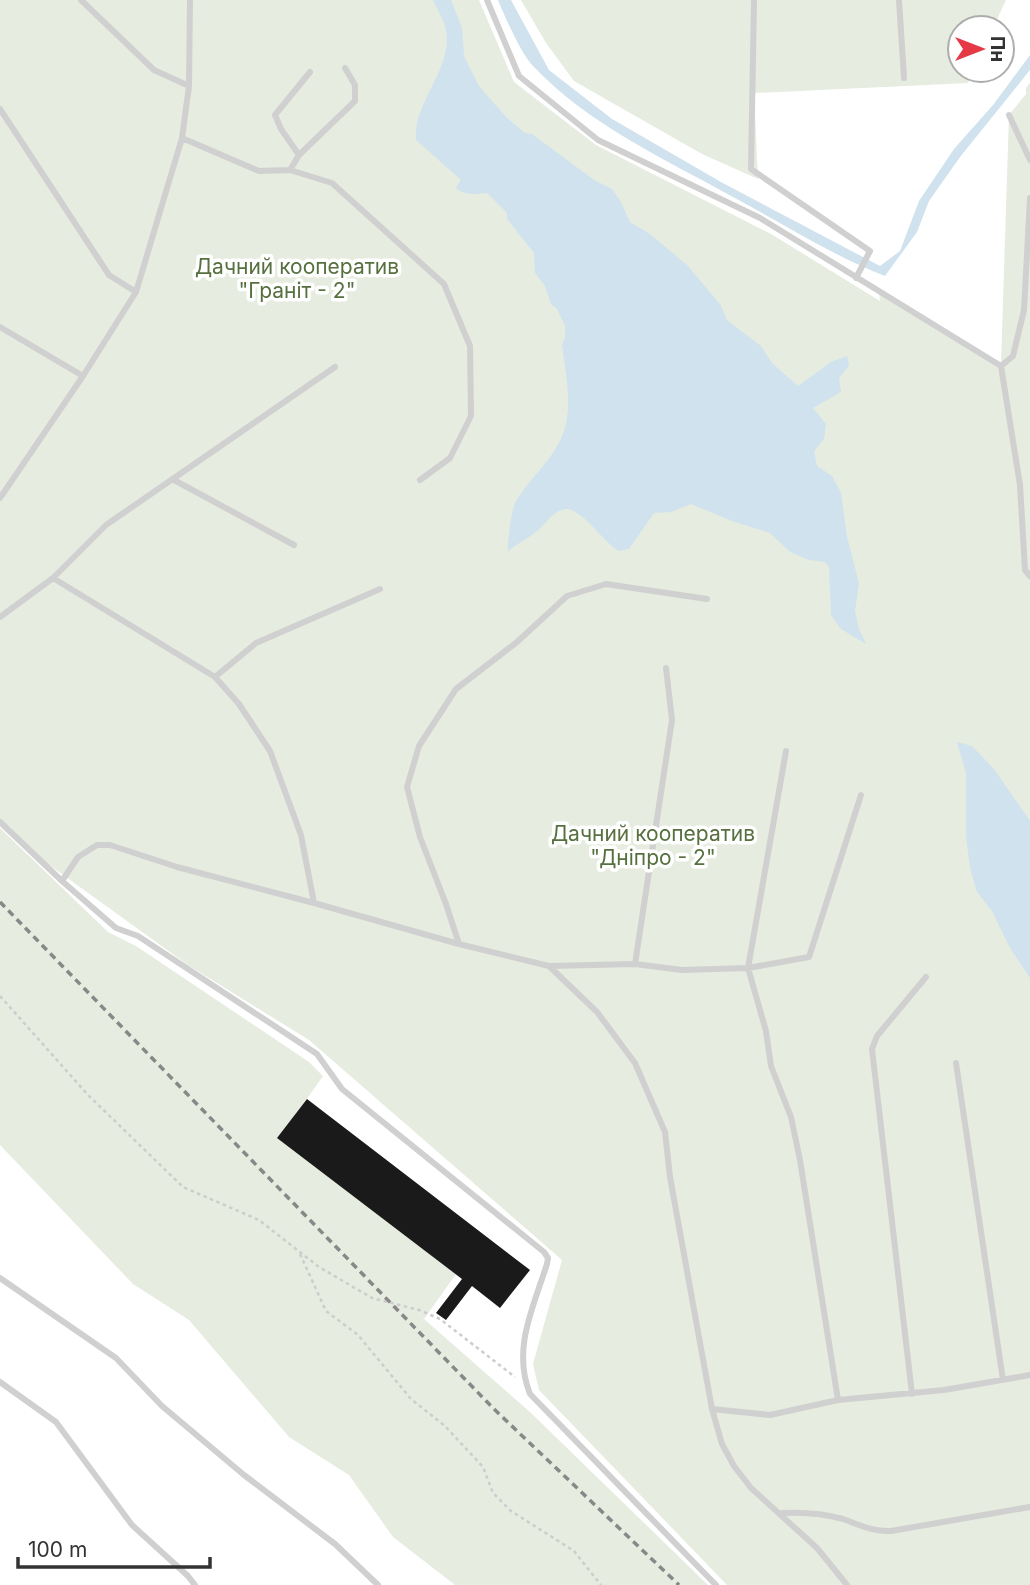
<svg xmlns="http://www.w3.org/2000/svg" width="1030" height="1585" viewBox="0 0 1030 1585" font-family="Inter,sans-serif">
	<rect width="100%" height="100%" fill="#fff"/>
	<path fill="#e6ecdf" d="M0 0H479L514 82 596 145 771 234 880 301 879 292 1001 365 1009 115 1026 94V88L1030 83V1585H727L539 1390 533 1364 562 1260 309 1040 188 965 34 854 0 820Z
		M521 0H1006L993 28H960V70H974L968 83 754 93 758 179 702 154 574 81 546 43Z
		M0 828 108 932 136 946 309 1062 323 1076 282 1134 459 1270 424 1319 531 1413 708 1585H455L393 1537 349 1475 289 1437 189 1320 133 1284 0 1145Z"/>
	<path fill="#cfe2ee" d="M433 0H451L462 28 464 56 479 86 506 117 525 133 532 134 594 180 612 189 621 202 630 222 650 234 687 265 720 304 727 320 761 346 772 363 798 386 831 362 847 356 849 366 839 378 841 392 813 408 826 424 824 439 814 451 817 466 832 476 841 493 847 537 859 583 855 611 859 629 866 644 841 629 831 615 829 567 825 562 809 560 790 552 770 533 732 521 691 504 671 512 654 513 629 549 618 551C603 540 592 523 577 513 559 500 548 523 536 532 527 539 517 544 508 551 507 544 512 508 515 503 529 478 555 459 564 431 573 403 565 372 562 344L565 338V326L557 309 551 304 545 286 535 273 534 253 507 219V213L487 193C475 194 465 196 456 188L461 180 416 140C413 101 453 70 446 30 444 20 437 9 433 0Z
		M498 0H511L549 70 612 119 721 182 880 266 900 251 919 201 954 149 993 105 1030 55V70L960 157 929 201 917 232 885 276C831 255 784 224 733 197 663 158 589 125 533 66 521 54 505 17 498 0Z
		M957 742 972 746 994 769 1030 821V978L1010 948 992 911 977 892 970 868 966 836V773Z"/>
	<path fill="#1a1a1a" d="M307 1099 530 1270 500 1308 472 1286 446 1320 436 1313 462 1279 277 1138Z"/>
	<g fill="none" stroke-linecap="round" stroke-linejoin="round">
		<path stroke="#cdcdcd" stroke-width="2.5" stroke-dasharray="3.5 3.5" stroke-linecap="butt" d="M0 996 88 1095 183 1187 259 1220 319 1267 372 1298 419 1310 440 1319 515 1377
			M300 1254 326 1311 358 1335 411 1399 445 1426 483 1467 493 1493 511 1511 574 1551 601 1585"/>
		<path stroke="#d0d0d0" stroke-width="6" d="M81 0 154 70 189 86
			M487 0 519 76 598 140 760 218 1001 366 1020 485 1025 570 1030 576
			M754 0 751 169 870 251 856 278
			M899 0 904 78
			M0 109 109 275 136 292
			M1009 115 1030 160
			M182 138 259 171 290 170 332 183 444 284 470 346 471 416 450 458 420 480
			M299 155 281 129 275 115 310 72
			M290 170 299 155 355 101V85L345 68
			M0 327 83 376
			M1001 366 1013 356 1024 310 1030 198
			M174 480 294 545
			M0 498 83 376 136 292 182 138 189 86 190 0
			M53 578 106 525 335 367
			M0 617 53 578 215 677 239 704 270 751 301 835 314 903
			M215 677 256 643 380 589
			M786 751 748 968 766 1031 771 1066 791 1117 800 1160 838 1400
			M0 822 62 881 116 928 138 936 317 1054 342 1089 544 1252 548 1258 547 1264C533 1308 512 1349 530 1394L716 1585
			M62 881 78 857 97 845H110L177 867 314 903 459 944 549 966 597 1012 635 1063 665 1132 670 1177 712 1409 722 1444 734 1466 751 1488 817 1548 847 1585
			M459 944 446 904 420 837 407 787 419 746 456 689 517 642 567 596 606 584 707 599
			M635 964 672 720 666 668
			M549 966 635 964 682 970 748 968 809 957 861 795
			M956 1063 1003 1380
			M0 1278 116 1358 162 1406 244 1475 335 1544 378 1585
			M0 1382 56 1422 132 1525 188 1576 195 1585
			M912 1394 872 1049 877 1036 926 977
			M712 1409 770 1415 838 1400 944 1390 1030 1375
			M782 1513C803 1512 822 1513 843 1519 860 1525 873 1532 891 1531L1030 1507"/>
		<path stroke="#888" stroke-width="3.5" stroke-dasharray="7 5" stroke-linecap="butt" d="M0 902 494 1409 679 1585"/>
	</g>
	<g text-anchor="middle" stroke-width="7" stroke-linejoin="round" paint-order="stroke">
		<g font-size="21" fill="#56703f" stroke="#fff">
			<text x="297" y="274">Дачний кооператив<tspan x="297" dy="24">"Граніт - 2"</tspan></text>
			<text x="653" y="841">Дачний кооператив<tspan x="653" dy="24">"Дніпро - 2"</tspan></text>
		</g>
	</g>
	<g transform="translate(981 49) rotate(90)"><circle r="33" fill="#ffffff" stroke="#adadad" stroke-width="2"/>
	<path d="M0-5L12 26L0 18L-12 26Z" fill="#e63946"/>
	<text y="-10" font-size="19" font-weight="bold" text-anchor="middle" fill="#333333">Пн</text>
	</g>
	<path d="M18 1557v10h192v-10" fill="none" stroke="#333333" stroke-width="3.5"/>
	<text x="28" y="1557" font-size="21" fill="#333333" stroke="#ffffff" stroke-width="5" paint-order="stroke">100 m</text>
</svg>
